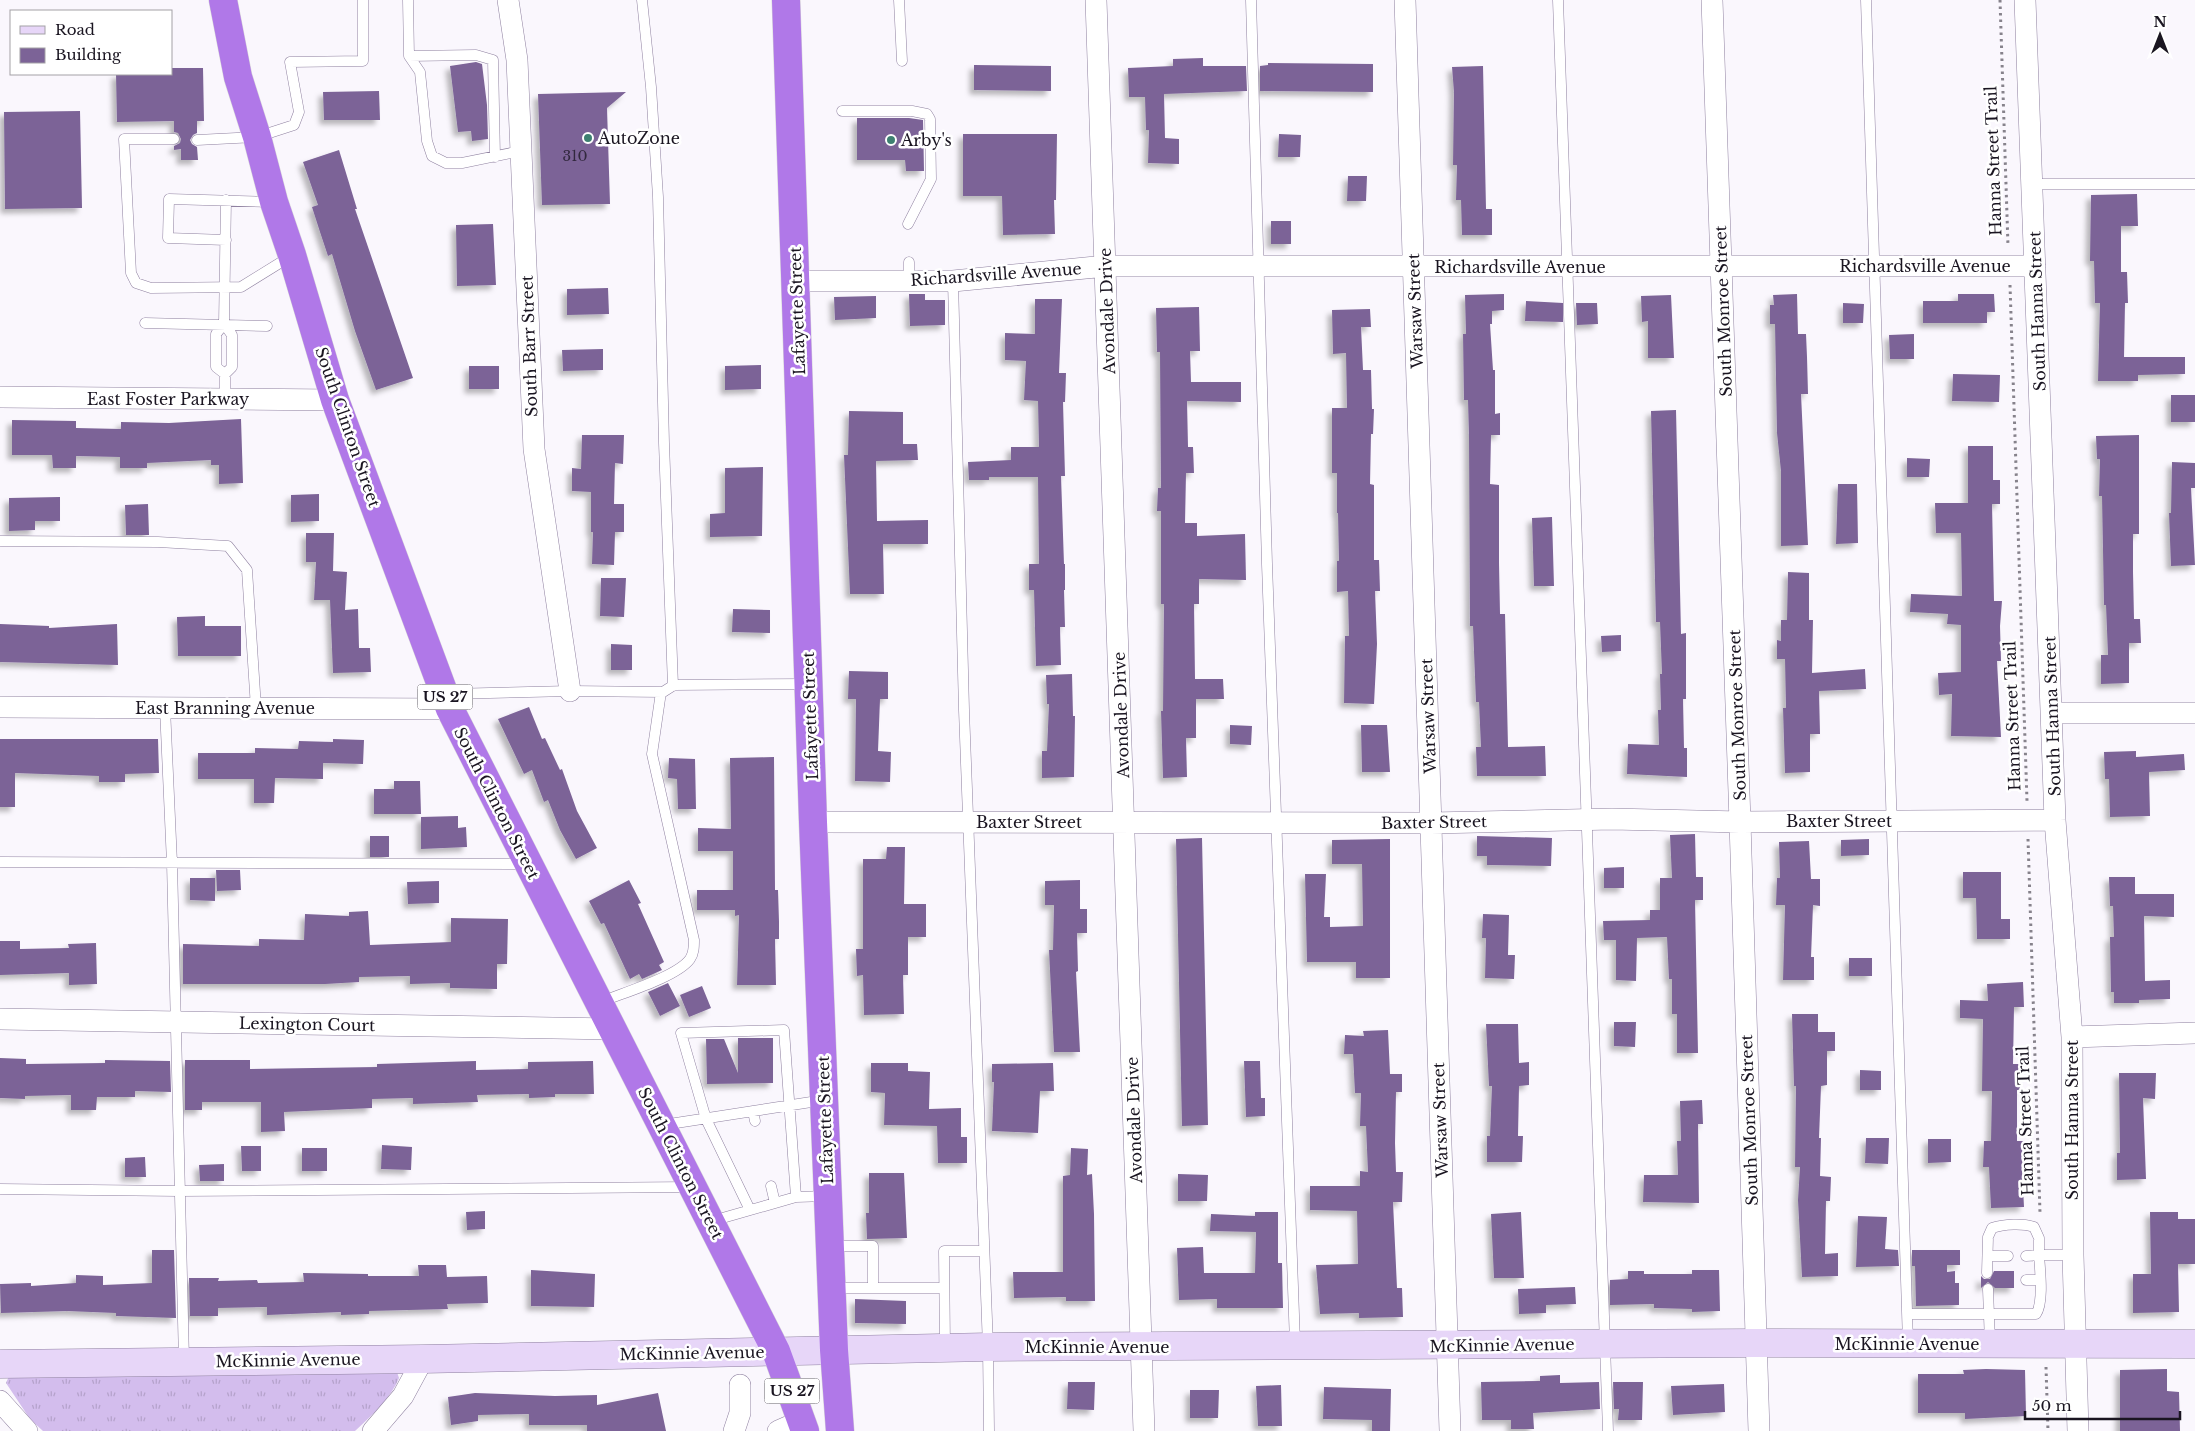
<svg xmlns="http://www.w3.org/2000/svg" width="2195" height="1431" viewBox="0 0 2195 1431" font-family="'Libre Baskerville',serif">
	<defs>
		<pattern id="grass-tufts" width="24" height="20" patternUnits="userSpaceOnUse" patternTransform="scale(1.25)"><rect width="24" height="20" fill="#d3bded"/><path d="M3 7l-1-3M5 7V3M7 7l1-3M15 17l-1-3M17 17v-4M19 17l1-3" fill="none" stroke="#b5a2cb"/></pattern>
		<filter id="shadow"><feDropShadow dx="-4.5" dy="4.5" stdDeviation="2.5" flood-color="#0004"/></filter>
	</defs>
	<rect width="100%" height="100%" fill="#faf7fd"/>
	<path fill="url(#grass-tufts)" d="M397 1372 399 1378C391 1398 371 1416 355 1431H43L30 1419 6 1383 10 1374Z"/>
	<path fill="#7c6397" filter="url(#shadow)" d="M1203 58V66H1246L1247 91 1164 94 1165 138 1179 139V164L1148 163 1149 130H1146L1145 97H1129L1128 68 1173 66V59Z
		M476 62 482 64 487 105 488 139 472 141 471 131 458 132 450 66Z
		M1268 63 1373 64V92L1260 91V66L1268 65Z
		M974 65 1051 66V91L974 90Z
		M1483 66 1486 209H1492V235H1462L1461 200H1456L1457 165H1453L1454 92 1452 67Z
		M171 68H203L204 121H197V133L193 135 190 140 192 144 197 147 198 160H181V149L174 150V146L180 143 181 139 178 133 174 132V121L117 122 116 74H171Z
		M379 91 380 120H324L323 92Z
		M626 92 607 108 610 204 542 205 538 94Z
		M80 111 82 208 5 209 4 112Z
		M857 118H909L923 120 924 171H906L905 160H857Z
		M963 134H1057L1056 200H1054L1055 234 1003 235 1002 196H963Z
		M1279 134 1301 135 1300 157H1278Z
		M339 150 357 209H355L413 378 376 390 355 331 332 254 328 256 320 232 312 207 318 205 303 162Z
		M1348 176H1367L1366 201H1347Z
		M2137 194 2138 226H2121V272H2127L2128 303H2125L2124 357H2185V374L2138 375V381H2098L2100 303H2095L2094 261H2090L2091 195Z
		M1271 221H1291V244H1271Z
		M493 224 496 285 457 286 456 225Z
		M608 288 609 314 567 315V289Z
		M909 294H925V300H945V325L910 326Z
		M1504 294V310L1492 311V324H1490L1493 370H1495V414L1500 413V435H1491L1490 484 1499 485V563L1500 614H1505L1508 747 1545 746 1546 776H1477L1476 747H1481L1479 702H1476L1473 626H1470L1469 435 1468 400H1464L1463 334H1466L1465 295Z
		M1797 294 1798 334H1806L1807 357 1808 394H1801L1808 545 1781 546V471L1777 433 1775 324H1770V305H1774L1773 295Z
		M1958 294H1994L1995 312H1987V323H1923V301H1958Z
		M1671 295 1674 358H1648V321L1642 322 1641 296Z
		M876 296V318L835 320 834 297Z
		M1035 299H1062L1059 373H1066L1065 402H1063L1065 476H1061L1064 564H1065V590H1064L1065 627H1060L1061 665 1036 666 1034 590H1029V564H1039L1038 477H989V480H969L968 462 1011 460V447H1039L1038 401 1024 400 1026 361 1005 360V333L1035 334Z
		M1526 301 1563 303V322L1525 321Z
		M1576 303H1597L1598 324 1577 325Z
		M1843 303 1864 304 1863 323H1843Z
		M1199 307 1200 351H1190L1191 382H1241V402L1187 401 1188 447H1193L1194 473H1186L1185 523H1197V536L1245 534 1246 580 1199 579V604H1194L1195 679H1223L1224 699H1196V738H1186L1187 777 1163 778 1161 711H1163L1164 604H1161V511H1157L1158 488H1161L1160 352H1157L1156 308Z
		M1370 309 1371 327H1361L1363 370H1371L1372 409H1374L1373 434H1371L1370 484 1374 485V560H1379L1380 591H1375L1377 644 1374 704 1344 703 1345 636H1349L1348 591 1337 592V561H1339L1338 513H1337V473H1332V408H1347L1346 353 1333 354 1332 310Z
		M1914 334V359H1890L1889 335Z
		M603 349V370L563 371 562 350Z
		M761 365V389L725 390V366Z
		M469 366H499V389H469Z
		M1953 374 2000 375 1999 402 1952 401Z
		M2171 395H2195V422H2171Z
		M1676 410 1681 634 1686 633V699H1683L1684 748H1687V777L1627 774 1628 744 1659 745 1658 710H1661L1660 674H1662L1660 622H1656L1651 411Z
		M849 411 903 412V444H917L918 460 876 461 877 521 928 520V544H883L884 594H850L844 455H848Z
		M241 419 243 483 219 484V465H211V460L147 463V468H120V457L76 456V468H53L52 455H12V420L76 421V428L121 429V422L169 423Z
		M582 435H624L623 464 615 463 614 504H624V532H615L614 565 592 564 593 532H591V492L572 491V468L581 469Z
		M2139 435V534H2133V572L2134 619H2140L2141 643H2129V683L2101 684V655H2108L2106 605H2104L2102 496H2099L2100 459H2097L2096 436Z
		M1968 446H1993V480H2000V504H1992L1994 601H2002L2000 626 2001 661H1997L2001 737 1951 736 1952 694 1939 695 1938 673 1961 672V625L1947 624 1948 614 1910 612 1911 594 1962 596 1961 533H1936L1935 503H1968Z
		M1907 458 1930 459 1929 477H1907Z
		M2172 462 2195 463V488H2191L2195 565 2171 566 2169 513H2171Z
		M763 467 762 536 710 537V514L725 513V468Z
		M1838 484H1857L1858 543 1836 544Z
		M319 494V521L291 522V495Z
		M60 497V521H35V530L9 531V498Z
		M148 504 149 535H126L125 505Z
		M1552 517 1554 586H1534L1532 518Z
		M306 533H334L333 571 347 572 345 610 358 609 359 648H370L371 672 333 673 330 600H314L316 562H306Z
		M1788 572 1809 573V620H1813L1812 673 1865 669 1866 689 1819 691 1820 734H1810V772L1785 773 1783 708H1786L1785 659H1777V640L1781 641V620H1787Z
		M601 578H626L624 617 600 616Z
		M733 609 770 610V633L732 632Z
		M205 616V626H241V656H178L177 617Z
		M0 624 49 626V628L117 624 118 665 0 662Z
		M1621 635V651L1602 652 1601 636Z
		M611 644 632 645V670H611Z
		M849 671 888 672V699H880L878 751 891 752 890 782 855 781 856 699H848Z
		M1072 674 1073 716H1075L1074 777 1042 778V751H1047L1049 704H1047L1046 675Z
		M529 707 542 739 545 738 560 770 562 769 577 811 597 848 576 859 560 830 548 800 544 802 532 770 524 774 498 719Z
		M1230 725 1252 726 1251 745 1230 744Z
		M1361 725H1387L1390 772H1362Z
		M0 739H158L159 773 125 774V782H99V776L15 773V807H0Z
		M333 739 364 740 363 764 323 763V779L275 778 274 803H254V779H198V753H255V748L298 749 299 741 333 742Z
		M2136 751V757L2184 754 2185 770 2149 772 2150 816 2110 817 2109 779H2105L2104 752Z
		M774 757 775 890H778L779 922V939H775L776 985H737L739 915 735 916V910H697V890H733V851H698V828L731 829 730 758Z
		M669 758 695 759 696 809H678L677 779 668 778Z
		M394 781H420L421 814H374V789H394Z
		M458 816V828L466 827 467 847 421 849V817Z
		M1695 834 1696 877H1703V900H1695L1698 1053H1677V1014H1672V979H1669L1667 937 1637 938 1636 981 1616 980V940H1604L1603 921 1650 920V910H1660V878H1672L1670 835Z
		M370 836H389V857H370Z
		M1477 836 1552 838 1551 866 1487 865V856H1477Z
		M1202 838 1208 1125 1182 1126 1176 839Z
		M1390 839V978H1356V962H1307L1305 874H1326L1324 917H1330V927L1363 926 1362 864H1332V840Z
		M1869 839V855L1841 856V840Z
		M1809 841 1811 879H1820V906L1813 905 1811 957H1814V980H1783L1785 905H1776L1777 878H1780L1779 842Z
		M887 847H905L904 904H926V937H908V975H903L904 1014 864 1015 863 975 857 976 856 949H863V859H886Z
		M1624 867V888H1604V868Z
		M216 870H240L241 890 217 891Z
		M1963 872H2001V919H2010V939H1977L1976 898H1963Z
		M2109 877H2135V894H2174V917L2144 916 2145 981 2170 980V999L2139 1000V1003H2114V992H2111L2110 937H2114L2113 906H2110Z
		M190 878H215V901L190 900Z
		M629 880 641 903 638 904 664 962 659 965 662 970 642 979 639 974 630 979 604 923 601 924 589 901Z
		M1080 880V909H1087V933H1077L1078 971 1076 972 1080 1052H1054L1049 950H1053L1054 905H1045V881Z
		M439 881V903L408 904 407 882Z
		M368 911 370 945 451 942V918L508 919 507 964H497V989L450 988V983L410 984V976L359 977V982L325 984H183V944L259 946V939L304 940 305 914 349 916V912Z
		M1483 914 1509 915 1508 955H1515L1514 979 1485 978 1486 938H1482Z
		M0 941H20V949L69 948 68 944 96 943 97 984 69 985V973L0 975Z
		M1849 958H1872V976H1849Z
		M2023 982 2024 1007H2014L2013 1064H2020V1090H2017V1141H2025L2024 1168H2022L2024 1207 1991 1208 1989 1167H1983L1984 1141H1991L1992 1091H1982L1983 1019 1960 1018V1000L1988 1001 1987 984Z
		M668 983 680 1006 660 1016 648 992Z
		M702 986 711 1008 689 1017 680 995Z
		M1792 1014H1818V1032H1835V1051H1827V1085L1821 1086 1819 1138H1821L1820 1176 1831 1177 1830 1201H1826L1825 1254 1838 1253V1276L1802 1277 1798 1200 1800 1167H1795L1796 1086H1794Z
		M1614 1022H1636L1635 1047 1614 1046Z
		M1486 1024H1518L1519 1063 1529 1062V1085L1519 1086 1518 1136H1523L1522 1162H1487V1136H1490L1492 1086H1489Z
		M1388 1030 1390 1074H1402V1092H1396L1395 1143 1396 1172H1403L1402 1202H1393L1397 1288H1402L1403 1317 1359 1318V1313L1320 1314 1316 1265 1358 1264 1357 1211 1310 1210V1186H1360V1171L1368 1172 1366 1126H1360L1361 1093H1355L1353 1054H1344L1345 1035 1364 1036 1363 1031Z
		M738 1038H773V1083L707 1084 706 1039H724L738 1073Z
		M0 1058 26 1059V1064L105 1063V1060L170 1061 171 1092 135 1091V1097H97L96 1110H71V1095L25 1096V1099L0 1098Z
		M185 1060H250V1069L377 1067V1064L476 1061V1070L528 1069V1062L593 1061 594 1094H555V1097L529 1098V1094L477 1095 478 1102 413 1104V1098L372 1099V1108L284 1112 285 1131 261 1132V1102H202V1110H185Z
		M1244 1061H1260L1261 1098H1265V1116L1246 1117Z
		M871 1063H908V1071L930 1072 929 1109 961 1108V1137H967V1163H938L937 1126 884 1125 885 1093 871 1092Z
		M1053 1063 1054 1091H1040L1038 1133 992 1131 994 1082H992V1064Z
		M1860 1070 1881 1071V1090H1860Z
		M2119 1073H2156L2155 1099 2143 1098 2146 1179 2117 1180V1153H2120Z
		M1702 1100 1703 1124H1698L1699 1203 1643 1202 1644 1175H1678L1677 1141H1681L1680 1101Z
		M1866 1138H1889L1888 1164 1865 1163Z
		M1928 1139H1951V1162L1928 1163Z
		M382 1145 412 1147 411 1170 381 1169Z
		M241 1146H261V1171H242Z
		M302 1148H327V1171H302Z
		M1071 1148 1088 1149 1087 1175 1092 1174 1094 1214 1095 1301H1066V1297L1014 1298 1013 1272H1063V1176L1070 1175Z
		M145 1157 146 1177H125V1158Z
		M224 1164V1181H200L199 1165Z
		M869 1173H904L907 1238 867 1239 866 1213H869Z
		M1178 1174 1208 1175 1207 1201H1178Z
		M485 1211V1229L467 1230 466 1212Z
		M1255 1212H1278V1263H1282L1283 1308H1217V1299L1179 1300 1177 1248 1203 1247 1204 1273H1255L1256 1232 1210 1231 1211 1214 1255 1216Z
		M1521 1212 1524 1278H1494L1491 1214Z
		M2150 1212H2178V1219H2195V1264H2178L2179 1312 2133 1313V1274H2151Z
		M1858 1216 1887 1217 1885 1249 1898 1250 1899 1266 1856 1267Z
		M152 1250H174L176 1318 116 1316V1313L67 1311 1 1313 0 1284 31 1283V1286L76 1283V1275L103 1276V1285L152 1283Z
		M1912 1250H1960V1265H1947V1272L1955 1271V1283H1959V1305L1916 1306 1915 1266H1912Z
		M418 1265H446L447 1277 487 1276 488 1303 447 1304 448 1309 369 1311V1314L341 1315V1312L267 1315V1307L218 1308V1316H190L189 1278H219L218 1281 257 1280 258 1283 304 1282 303 1273 368 1274V1276H419Z
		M531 1270 595 1274 594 1307 531 1306Z
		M1692 1270H1719L1720 1311 1692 1312V1309L1654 1308V1304L1610 1305V1280L1628 1279V1271H1644V1274H1692Z
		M1994 1271H2014V1288H1995L1988 1282 1981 1288V1276L1984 1279H1990Z
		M1575 1287 1576 1304 1546 1305V1313L1519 1314 1518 1289Z
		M855 1299 906 1301V1324L855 1323Z
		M1986 1369 2025 1370 2026 1416 1965 1419V1413H1918V1374H1964L1963 1370Z
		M2167 1369V1391L2179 1392 2180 1431H2120V1370Z
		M1560 1375V1383L1599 1382 1600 1409 1533 1413 1534 1429H1511V1420H1482L1481 1382 1540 1381V1376Z
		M1068 1382H1095L1094 1410 1067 1409Z
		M1613 1382H1643L1642 1420H1618L1619 1409H1614Z
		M1724 1384 1725 1412 1673 1415 1671 1386Z
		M1281 1385 1282 1426H1258L1256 1386Z
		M1324 1387 1391 1389 1390 1431H1372V1420L1323 1419Z
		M1190 1390H1219L1218 1418H1190Z
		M475 1393 555 1396 597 1395V1405L658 1393 666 1431H587V1425H529V1414L478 1415V1421L451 1425 448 1397Z"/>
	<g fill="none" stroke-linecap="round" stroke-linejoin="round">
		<g stroke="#8f81a0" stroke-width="11">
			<path id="lane" d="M408 0 409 56 420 72 427 141 432 156 446 163H462L521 151
				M642 0 651 87 658 197 664 443 673 686
				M899 0 902 61
				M1251 0 1267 564 1295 1343
				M1558 0C1578 477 1588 954 1608 1431
				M1866 0 1908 1343
				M409 56 476 55 493 60 495 157
				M842 111H912L927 114 930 119 931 179 908 224
				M174 139H124L131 273 136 283 151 288 241 287 291 256
				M197 140 257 137 294 125 299 112 290 62 363 61V0
				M2032 184H2195
				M226 240 168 238 169 199 273 202
				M909 262V281
				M953 281 964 710 988 1347 989 1431
				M145 323 267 326
				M224 324 216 334V367L225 374
				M225 399V374L232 367V335L224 324 226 200
				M0 541 158 542 228 546 247 570 256 708
				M448 694 570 691 663 692 674 685 808 684
				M165 708 172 863 184 1361
				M0 862 526 864
				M601 1002C622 993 677 977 690 959 694 953 694 947 694 940L652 754 661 692
				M753 1111 755 1121
				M663 1125 824 1100
				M771 1186 775 1203
				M0 1189 179 1191 691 1187
				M750 1210 706 1119 681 1033 784 1030 796 1197
				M712 1221 796 1197 827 1196
				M831 1246H873V1288
				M1988 1256H2008
				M1987 1273 1988 1237 1992 1228C2004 1224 2023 1223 2034 1227L2039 1238V1255H2073
				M2026 1280H2040
				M833 1288H944
				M1988 1289 1990 1343
				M1907 1314H2036C2044 1303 2040 1270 2039 1255L2026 1256
				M945 1347 944 1251H983"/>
		</g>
		<g stroke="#8f81a0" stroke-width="22">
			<path id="street" d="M508 0 517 60 534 449 570 691
				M1096 0 1144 1431
				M1405 0 1450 1431
				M1712 0 1740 822 1759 1431
				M2025 0 2055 820 2072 1037 2073 1255 2078 1431
				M796 281H953L1106 266H2035
				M0 397 335 400
				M0 707 450 709
				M2053 713H2195
				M813 822 1431 823 1612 819 1740 822 2055 820
				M0 1019 614 1029
				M2072 1037 2195 1033
				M0 1401 27 1431
				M373 1431 403 1396 423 1359
				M734 1431 740 1413V1385
				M778 1431 803 1420"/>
		</g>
		<g stroke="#8f81a0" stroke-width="29">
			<path id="secondary" d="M0 1364 423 1359 988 1347 1755 1343 2195 1344"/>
		</g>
		<g stroke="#d6d5d7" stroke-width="29">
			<path id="highway" d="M223 0 238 77 257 137 274 202 292 255 335 400 450 709 776 1351 805 1431
				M786 0 813 822 834 1350 840 1431"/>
		</g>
		<path stroke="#86828b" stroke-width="3" stroke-dasharray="2.5 4" stroke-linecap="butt" d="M2000 0 2008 246
			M2010 285 2027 801
			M2028 839 2040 1213
			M2046 1367 2048 1431"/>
		<use href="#lane" stroke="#fff" stroke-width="10"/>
		<use href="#street" stroke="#fff" stroke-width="21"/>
		<use href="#secondary" stroke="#e7d6f8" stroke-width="28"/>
		<use href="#highway" stroke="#b078e8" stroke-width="28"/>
	</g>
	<g fill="#3e8071" stroke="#fff" stroke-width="2">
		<circle cx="588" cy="138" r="5"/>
		<circle cx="891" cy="140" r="5"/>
	</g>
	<g text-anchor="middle" stroke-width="5" stroke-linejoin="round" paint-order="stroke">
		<g font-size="14" fill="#32283e">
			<text x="575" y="161">310</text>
		</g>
		<g fill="#fff" stroke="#5f5b64" stroke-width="1">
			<rect x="417.5" y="684.5" width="55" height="25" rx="4"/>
			<rect x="764.5" y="1378.5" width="55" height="25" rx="4"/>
		</g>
		<g font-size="15" font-weight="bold" fill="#1a1521">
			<text x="445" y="702">US 27</text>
			<text x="792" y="1396">US 27</text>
		</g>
		<g font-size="16" fill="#1a1521" stroke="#fff" text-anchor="start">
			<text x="598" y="144">AutoZone</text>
			<text x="901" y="146">Arby's</text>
		</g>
		<g font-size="16" fill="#1a1521" stroke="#fff">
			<text transform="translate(1993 161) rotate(-92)" y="6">Hanna Street Trail</text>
			<text x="1925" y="272">Richardsville Avenue</text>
			<text x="1520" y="273">Richardsville Avenue</text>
			<text transform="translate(996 274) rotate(-4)" y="6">Richardsville Avenue</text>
			<text transform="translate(797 311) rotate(-92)" y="6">Lafayette Street</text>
			<text transform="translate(1107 311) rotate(-92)" y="6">Avondale Drive</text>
			<text transform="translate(1415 311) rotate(-92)" y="6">Warsaw Street</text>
			<text transform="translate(1723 311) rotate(-92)" y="6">South Monroe Street</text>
			<text transform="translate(2037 311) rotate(-92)" y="6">South Hanna Street</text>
			<text transform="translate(529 346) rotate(-92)" y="6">South Barr Street</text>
			<text x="168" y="405">East Foster Parkway</text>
			<text transform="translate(348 427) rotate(71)" y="6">South Clinton Street</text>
			<text x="225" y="714">East Branning Avenue</text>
			<text transform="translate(1121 715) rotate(-92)" y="6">Avondale Drive</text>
			<text transform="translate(1737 715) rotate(-92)" y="6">South Monroe Street</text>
			<text transform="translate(810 716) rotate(-92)" y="6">Lafayette Street</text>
			<text transform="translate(1428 716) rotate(-92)" y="6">Warsaw Street</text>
			<text transform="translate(2012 716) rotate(-92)" y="6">Hanna Street Trail</text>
			<text transform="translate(2052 716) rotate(-92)" y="6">South Hanna Street</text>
			<text transform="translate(497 803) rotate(63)" y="6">South Clinton Street</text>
			<text x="1839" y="827">Baxter Street</text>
			<text x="1029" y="828">Baxter Street</text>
			<text transform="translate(1434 822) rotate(-1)" y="6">Baxter Street</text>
			<text transform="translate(307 1024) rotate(1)" y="6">Lexington Court</text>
			<text transform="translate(825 1120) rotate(-92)" y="6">Lafayette Street</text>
			<text transform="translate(1134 1120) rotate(-92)" y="6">Avondale Drive</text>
			<text transform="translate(1440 1120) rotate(-92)" y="6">Warsaw Street</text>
			<text transform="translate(1749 1120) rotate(-92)" y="6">South Monroe Street</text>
			<text transform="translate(2072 1120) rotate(-90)" y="6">South Hanna Street</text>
			<text transform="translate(2025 1121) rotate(-92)" y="6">Hanna Street Trail</text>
			<text transform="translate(681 1163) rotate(63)" y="6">South Clinton Street</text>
			<text x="1907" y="1350">McKinnie Avenue</text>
			<text transform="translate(1502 1345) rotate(-1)" y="6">McKinnie Avenue</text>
			<text x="1097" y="1353">McKinnie Avenue</text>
			<text transform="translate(692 1353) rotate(-1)" y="6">McKinnie Avenue</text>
			<text transform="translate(288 1360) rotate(-1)" y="6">McKinnie Avenue</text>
		</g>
	</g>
	<rect x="10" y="10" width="162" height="65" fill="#ffffff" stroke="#a3a1a6"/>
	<rect x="20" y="26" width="25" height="8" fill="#e7d6f8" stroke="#a3a1a6"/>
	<text x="55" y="35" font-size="15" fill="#1a1521">Road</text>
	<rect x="20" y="48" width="25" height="15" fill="#7c6397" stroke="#a3a1a6"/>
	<text x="55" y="60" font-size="15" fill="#1a1521">Building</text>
	<g transform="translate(2160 35)" stroke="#ffffff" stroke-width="4" paint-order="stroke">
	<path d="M0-4L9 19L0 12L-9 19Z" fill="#1a1521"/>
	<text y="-8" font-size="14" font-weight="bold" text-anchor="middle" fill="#1a1521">N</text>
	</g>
	<path d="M2025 1411v8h155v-8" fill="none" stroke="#1a1521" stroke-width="2.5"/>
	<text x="2032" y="1411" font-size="15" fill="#1a1521" stroke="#ffffff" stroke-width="4" paint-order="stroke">50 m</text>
</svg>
